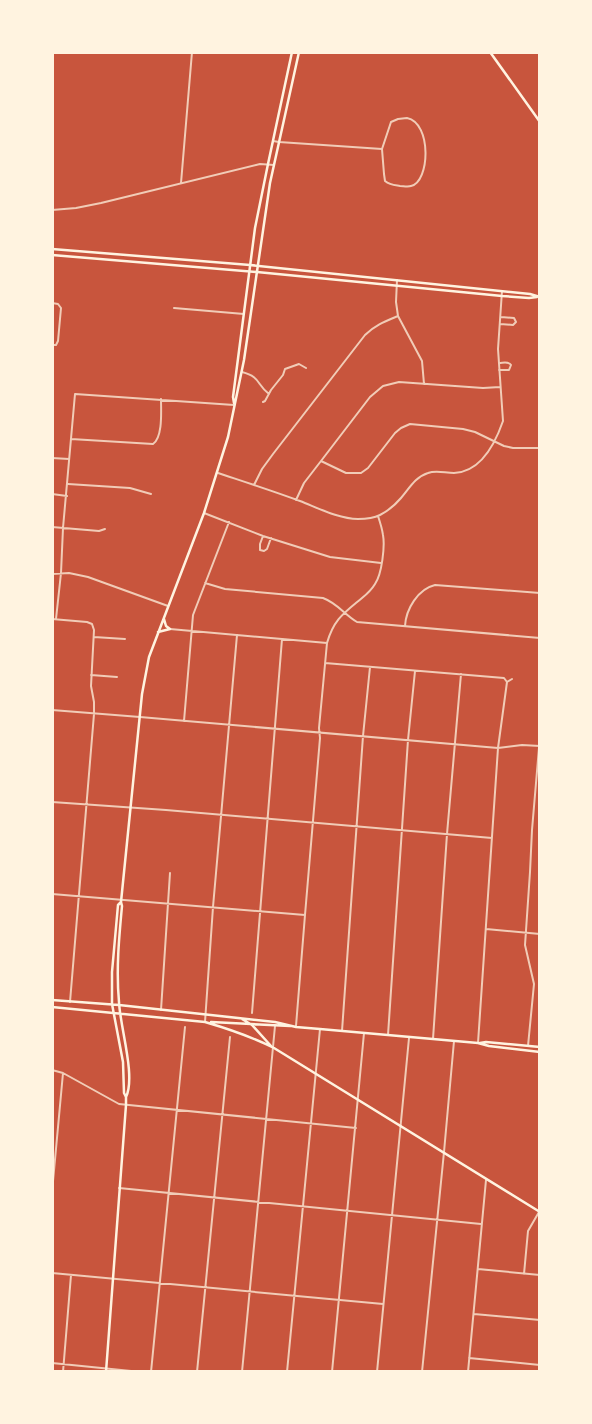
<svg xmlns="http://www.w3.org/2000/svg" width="592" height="1424" viewBox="0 0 592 1424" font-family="Karla,sans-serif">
	<rect width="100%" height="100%" fill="#c8553d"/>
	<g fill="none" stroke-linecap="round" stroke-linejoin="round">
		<path stroke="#f1ccb7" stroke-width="2" d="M407 118C432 123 430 182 411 186 408 187 403 186 400 186 394 185 390 185 385 181L384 174 382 149 391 122 398 119Z
			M273 141 279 142 382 149
			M181 183 192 52
			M52 210 76 208 101 203 260 164 274 165
			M397 280 396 302 398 316 422 361 424 384
			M52 303 58 304 61 308 58 341 56 345H52
			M174 308 244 314
			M500 324 513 325 516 322 514 318 501 317
			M499 363C503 363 509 361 511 365L509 370H499
			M242 372C261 377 256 384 269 394
			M263 402 265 401 271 390 283 375 285 369 299 364 306 368
			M71 439 153 444C163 437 161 411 161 399
			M52 458 69 459
			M321 461 346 473H361L368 468 395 433 401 428 410 424 463 429 475 432 504 446 513 448H540
			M218 473C245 482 273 491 300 501 318 508 339 519 358 519 365 519 374 518 380 515 388 511 395 505 401 498 409 489 415 477 428 473 436 470 445 473 454 473 481 472 495 444 503 421L498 349 502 291
			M68 484 130 488 151 494
			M254 485 262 469 273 454 365 335C375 325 386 321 398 316
			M52 494 67 496
			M296 500 304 483 321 461 370 397 383 386 399 382 483 388 500 387
			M204 513 263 536 330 557 381 563
			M52 527 99 531 105 529
			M263 536 260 544V550L264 551 267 549 271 538
			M52 574 69 573 88 577 168 606
			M205 583 225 589 323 598C337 603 345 615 357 622L540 638
			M52 619 87 622 92 624 94 630 91 686 94 702V714L70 1002
			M56 619 61 573 63 528 75 394 234 405
			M405 626C406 609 418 589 435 585L540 593
			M170 629 327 643
			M94 637 125 639
			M325 663 504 678 507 682
			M91 675 117 677
			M507 682 512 679
			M52 710 140 717 498 748 522 745 540 746
			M184 721 193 615 229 522
			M52 802 166 810 492 838
			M52 894 305 915
			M486 929 540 934
			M161 1010 170 873
			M252 1013 282 639
			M205 1022 213 907 237 635
			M296 1026 305 915 320 738 319 728 327 643C334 619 344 613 362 598 367 594 372 589 375 584 382 574 385 546 383 535 382 528 380 522 378 516
			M342 1031 363 736 370 667
			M388 1035 408 740 415 671
			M433 1039 447 834 461 674
			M478 1043 498 748 507 682
			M528 1046 534 984 525 945 530 872 532 830 540 736
			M52 1070 63 1073 119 1104 356 1128
			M119 1188 481 1224
			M52 1192 63 1073
			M478 1269 540 1275
			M52 1273 383 1304
			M524 1274 528 1231 539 1212
			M474 1314 540 1320
			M469 1358 540 1365
			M52 1363 141 1372
			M63 1372 71 1275
			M151 1372 185 1027
			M197 1372 230 1037
			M242 1372 275 1026
			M287 1372 320 1029
			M332 1372 364 1033
			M377 1372 409 1038
			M422 1372 444 1152 454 1041
			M468 1372 486 1180"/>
		<path stroke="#fff3e0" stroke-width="2.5" d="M234 403 233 397 255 228 268 164 292 52
			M158 632 170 629 166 626 164 619
			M52 1000 119 1005 275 1022 296 1027 320 1029 478 1043 489 1046 540 1052
			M52 1007 205 1022
			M242 1019 252 1025 271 1046
			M205 1022C229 1029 252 1037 274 1048L540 1212
			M211 1022 290 1026
			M480 1043 486 1042 540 1047
			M126 1097C136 1076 120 1027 119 1002 116 970 119 938 122 906L121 902 142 694 149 657 204 513 228 437 244 360 270 183 299 52
			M106 1372 126 1105V1097L124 1093 123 1062 112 1004V972L118 905 121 902"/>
		<path stroke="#fff3e0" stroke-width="2.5" d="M490 52 540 122
			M52 249 250 265 530 294 540 297
			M52 255 257 272 502 296 529 298 537 297"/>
	</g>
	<rect width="592" height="1424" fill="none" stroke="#fff3e0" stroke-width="108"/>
</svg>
